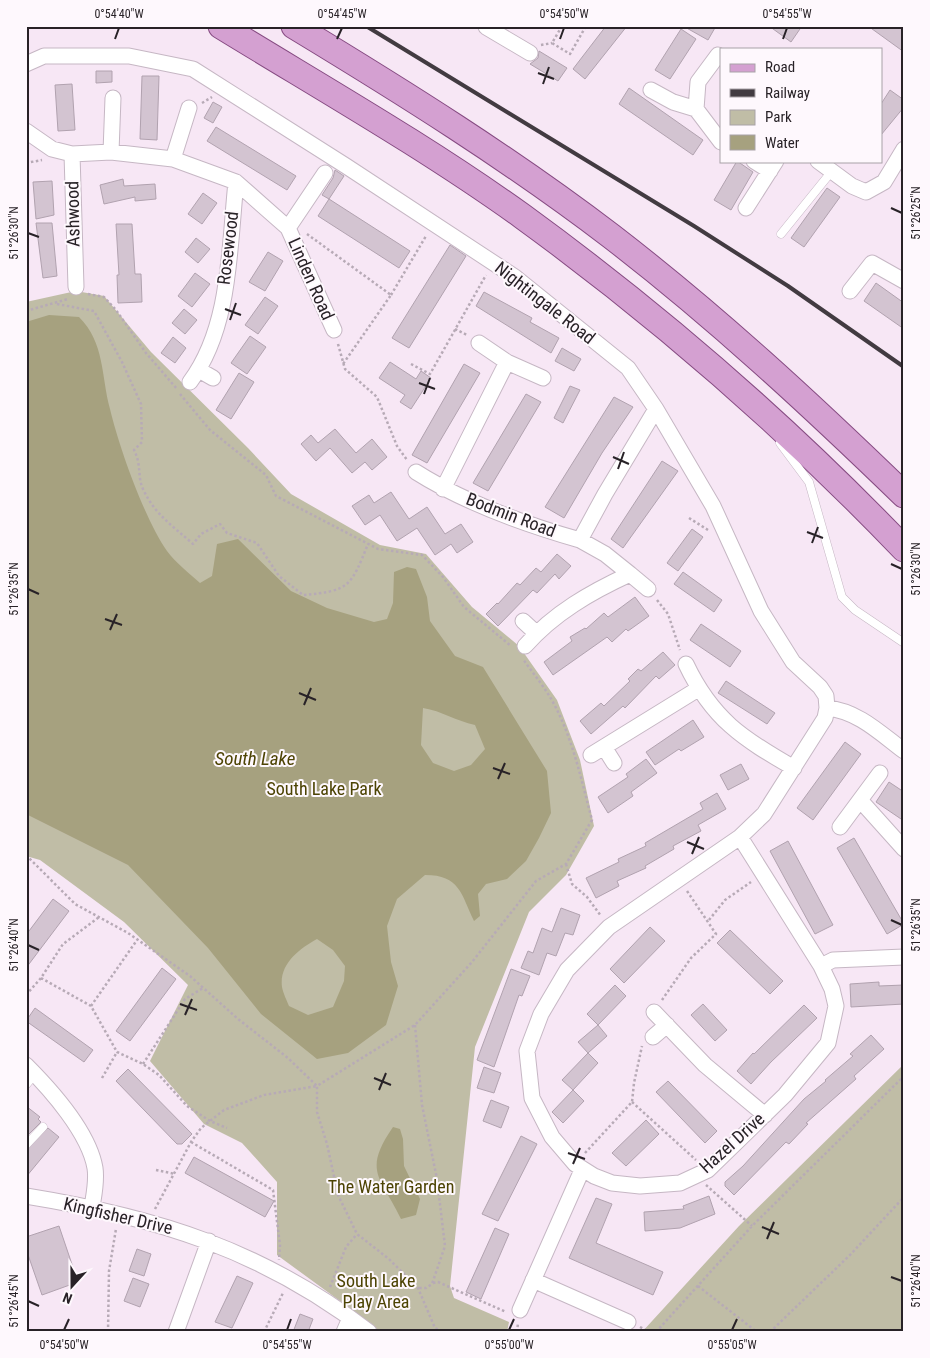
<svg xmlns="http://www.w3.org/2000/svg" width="930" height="1358" viewBox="0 0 930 1358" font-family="'Roboto Condensed',sans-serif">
	<rect width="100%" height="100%" fill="#f7e7f5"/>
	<path fill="#c0bda6" d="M76 291 104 296 151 352 248 448 291 494 380 545 426 554 472 607 519 646 557 700 580 760 594 826 566 875 529 912 475 1047 450 1286 454 1298 509 1322 507 1332H379L340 1301 277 1255V1182L242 1143 204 1124 150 1061 188 985 124 922 40 860 26 856V302Z
		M904 1064V1332H642L739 1226Z"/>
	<path fill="#a6a17f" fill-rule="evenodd" d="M49 315 79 317C105 343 101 376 110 409 119 447 145 520 167 551 176 563 189 573 200 583L212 576 217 544 238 539 291 591 327 608 374 622 387 619 393 603 394 572 407 567 416 569 427 597 430 621 455 656 483 667 547 771 551 813 539 838 526 861 507 879 486 884 478 894 480 916 474 921C461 894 460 875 425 875L397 899 387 926 391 962 398 986 386 1025 348 1053 317 1059 261 1014 208 948 128 865 26 814V322ZM423 708C442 711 456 721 475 725L485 749 471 765 454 771 433 763 421 745ZM317 939 333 950 345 966 344 981 333 1007 308 1015 289 1006C287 1001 283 993 282 987 279 964 299 949 317 939Z
		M393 1127 400 1129 403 1139 404 1166 420 1199 416 1215 401 1219C381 1177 362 1172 393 1127Z"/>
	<path fill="#d3c4d1" stroke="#b1a2af" d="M606 26H627L585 79 573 69Z
		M683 26H716L708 40Z
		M769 26H802L791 42Z
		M868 26H904V52Z
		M681 29 696 39 670 79 655 70Z
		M539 51 567 68 558 81 530 64 538 58Z
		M96 71H112V82L96 83Z
		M142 76H159L157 140 140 139Z
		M72 84 75 130 58 131 55 85Z
		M629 88 703 140 693 155 619 104Z
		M890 90 904 100V107L881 135V104Z
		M213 102 222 107 213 123 204 118Z
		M216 127 296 176 287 190 207 141Z
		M737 161 753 172 731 210 714 200Z
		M335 170 344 176 329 199 322 195 333 178Z
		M123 179 124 186 155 184 156 199 135 201V197L104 204 100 185Z
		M52 181 54 215 36 219 33 182Z
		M827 188 840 197 804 247 791 238Z
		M203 193 217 203 202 224 188 214Z
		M329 199 410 251 399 268 318 216Z
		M36 223H52L57 276 43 278Z
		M116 224H132L135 274H141L142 302 118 303 117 275H119Z
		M196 238 210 249 198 263 185 252Z
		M450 245 466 256 409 348 392 338Z
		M268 252 283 261 265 291 249 282Z
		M195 273 210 284 192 307 178 296Z
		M876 283 904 303V329L864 301Z
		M484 292 532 318 530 322 559 338 551 353 476 306Z
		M265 297 278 306 258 334 245 325Z
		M184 309 197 320 185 334 172 323Z
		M250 336 266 347 247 374 231 363Z
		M173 337 186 348 175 363 161 353Z
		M562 348 581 359 574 371 555 361Z
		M390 362 416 379 421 371 431 378 411 409 400 402 405 395 379 378Z
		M464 364 480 373 427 463 412 455Z
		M239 373 254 382 231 419 216 410Z
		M570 386 580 390 563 423 554 418Z
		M526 394 541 402 488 491 473 483Z
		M614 397 633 407 602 453 564 518 545 507Z
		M335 429 356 453 372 439 387 457 372 470 365 462 352 473 330 448 316 461 301 444 311 435 318 443Z
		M662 461 678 471 623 548 611 539Z
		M391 492 409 519 427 507 445 534 461 524 473 542 457 553 451 544 435 555 417 528 397 541 380 515 365 525 352 506 369 495 374 503Z
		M692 529 703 537 678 571 667 563Z
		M557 554 571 566 559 579 555 574 537 593 533 590 498 626 486 614 497 603 498 604 517 583 520 585 536 568 541 572Z
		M683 572 722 600 714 612 674 584Z
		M635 597 649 616 628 631 626 629 612 642 607 637 553 675 544 662 572 641 570 637 585 628 586 629 604 613 608 617Z
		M701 624 741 651 730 667 690 640Z
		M663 652 675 665 659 679 656 676 625 708 623 706 591 734 580 721 601 703 604 706 630 681 628 679 638 669 641 671Z
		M726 681 775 713 767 724 718 693Z
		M693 720 704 737 681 751 679 749 655 765 646 752Z
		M845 742 861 754 813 820 797 808Z
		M646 759 657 773 631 792 633 796 608 813 598 797 628 777 626 774Z
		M741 764 749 779 728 790 720 775Z
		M889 782 904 792V821L876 802Z
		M717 793 726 809 698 825 701 831 673 846 674 849 645 866 646 868 617 881 619 886 596 898 586 878 619 862 618 859 646 846 645 843 703 809 700 803Z
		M854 838 904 924 887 934 837 848Z
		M788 841 833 925 815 934 770 851Z
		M53 899 69 911 26 968V935Z
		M561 908 580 915 573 935 565 933 556 956 547 953 539 975 521 968 528 951 533 953 542 928 552 932Z
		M650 927 665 941 624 983 610 969Z
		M730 930 783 981 770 994 717 943Z
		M162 968 176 979 130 1041 116 1031Z
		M511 969 530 976 522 996 519 995 494 1067 477 1060Z
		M879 982V986L904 985V1004L851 1007 850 984Z
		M615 985 626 996 598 1025 587 1014Z
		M703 1004 727 1030 715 1041 691 1015Z
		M804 1005 817 1018 771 1062 751 1084 737 1071 753 1053 754 1054Z
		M35 1008 93 1050 84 1062 26 1021Z
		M598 1025 607 1036 588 1053 578 1042Z
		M871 1035 884 1049 854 1076 856 1079 806 1123 808 1124 789 1144 786 1142 734 1195 725 1186V1182L743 1166 804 1099 826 1081 825 1080 853 1056 850 1054Z
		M588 1053 598 1063 573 1090 562 1080Z
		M484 1067 501 1073 494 1093 477 1088Z
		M128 1069 192 1134 182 1144H177L116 1081Z
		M668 1081 717 1131 705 1143 656 1092Z
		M573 1090 584 1101 563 1123 552 1112Z
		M491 1100 509 1107 501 1128 483 1121Z
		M26 1106 40 1117 38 1119 41 1122 26 1137Z
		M646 1120 659 1134 626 1166 612 1153Z
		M48 1128 59 1137 26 1177V1150Z
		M521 1136 537 1144 498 1221 482 1214Z
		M194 1157 274 1201 265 1217 185 1173Z
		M709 1196 715 1214 680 1228 645 1231 644 1212 684 1209 683 1206Z
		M596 1198 612 1204 596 1243 663 1272 653 1295 569 1258Z
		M59 1226 78 1282 42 1295 26 1249V1237Z
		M495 1228 509 1234 481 1299 466 1292Z
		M137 1249 151 1254 144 1276 129 1271Z
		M237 1276 253 1283 232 1328 215 1322Z
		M133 1278 149 1284 140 1307 124 1301Z
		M300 1314 313 1319 308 1332H293Z"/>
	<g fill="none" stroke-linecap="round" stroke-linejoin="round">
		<g stroke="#c6b7c4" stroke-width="9">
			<path id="lane" d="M781 234 832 171
				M780 443 809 482 842 597 855 610 904 643
				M26 1085 35 1074
				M26 1145 43 1127"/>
		</g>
		<g stroke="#c6b7c4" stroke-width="17">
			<path id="street" d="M486 27 530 53
				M718 55 698 82 696 109 721 142
				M26 64 44 56H129L193 69 346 166 515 277 628 368 656 409 713 506 761 611 793 662 820 687 826 696 827 708 825 718 764 814 740 837 609 927 567 970 541 1014 527 1051 532 1098 552 1137 575 1164 594 1176 612 1183 640 1186 680 1183 708 1170 785 1095 828 1043 836 1006 832 989 821 966 740 837
				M651 90 673 102 696 109
				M26 131 52 149 72 154 111 152 173 159 236 182 288 228 334 330
				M111 152 113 98
				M72 154 76 287
				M173 159 189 108
				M754 161 770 171
				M818 161 852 186 866 192 884 182 904 149
				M746 208 776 161
				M288 228 325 173
				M850 291 872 263 904 281
				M479 343 507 362
				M199 370 213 378
				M190 382C231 327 229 248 236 182
				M416 472C465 503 524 524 580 540L605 494 656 409
				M443 489 507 362 543 378
				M630 574 648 589
				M523 621 536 633
				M525 646C554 613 591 592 630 574L605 554 580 540
				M686 664C712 719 743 739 794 768
				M827 708C858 711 880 733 904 751
				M604 747 614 763
				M591 755 698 689
				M860 800 904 849
				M840 827 880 773
				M821 966 833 960 904 957
				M654 1012 705 1065 765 1115
				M653 1037 667 1025
				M26 1065C51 1090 89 1133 95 1168 97 1181 94 1194 92 1207
				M26 1196C156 1217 263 1250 369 1332
				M533 1280 628 1322
				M520 1310 582 1170
				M176 1332 209 1241
				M344 1332 350 1318"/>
		</g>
		<g stroke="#864b82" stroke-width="27">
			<path id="primary" d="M221 26C322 88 426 147 522 216 658 315 787 427 904 549
				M294 26C403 92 510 159 611 236 715 316 810 404 904 495"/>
		</g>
		<path stroke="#b7aab6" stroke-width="2.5" stroke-dasharray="2.5 2.5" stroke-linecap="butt" d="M562 26 552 43 570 54 586 26
			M541 45 552 43
			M202 103 212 97
			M26 163 42 160
			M307 234 391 295 343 364
			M88 294 104 297 116 310 146 353 177 389
			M391 295 426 236
			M57 304 94 311 122 362 141 404 142 442 134 450C142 466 137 476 143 489 155 515 173 526 193 544L201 534 220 524 227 533 257 543 279 576 303 595C350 591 351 586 368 544
			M26 311 68 299
			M455 329 467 335
			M338 344 345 369 377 397 397 446 407 460
			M411 364 430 374 486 275
			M180 394 210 430 266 475 276 496 378 549 422 555 443 577 464 607 511 646
			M689 518 708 530
			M657 600 668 614 680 650
			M26 855 75 904 128 933 190 976 238 1019 288 1058 317 1086
			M566 864 572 884 587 897 601 916
			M709 920 725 900 751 882
			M41 978 91 1006 117 1052 143 1064 159 1075 187 1106 210 1121 227 1128
			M26 995 41 978 63 944 99 917
			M662 1000 691 958 716 934 687 891
			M91 1006 137 940
			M415 1025 422 1105 437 1179 445 1246 432 1284 426 1288H418
			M143 1064 185 999 203 988
			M102 1078 117 1052
			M632 1102 696 1160
			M191 1142 273 1190 280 1245 279 1260
			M585 1153 632 1102 634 1083 642 1046
			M156 1170 175 1174
			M706 1185 752 1226
			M155 1209 191 1142 201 1128 224 1110 264 1095 317 1086
			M433 1283 438 1282 506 1312
			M698 1286 757 1332
			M330 1287 346 1247 357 1234
			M640 1327 649 1332
			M108 1332 109 1271 116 1229
			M264 1332 283 1293
			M442 1332 435 1328 418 1288 389 1259 357 1234 338 1195 327 1144 317 1112V1086L415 1025 472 962 536 881 566 864 592 820C581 779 572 734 550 697 542 684 532 672 523 659
			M517 1332 518 1323
			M656 1332 752 1226 904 1076
			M770 1332 850 1255 904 1197"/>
		<use href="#lane" stroke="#fff" stroke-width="8"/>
		<use href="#street" stroke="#fff" stroke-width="15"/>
		<use href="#primary" stroke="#d4a0d1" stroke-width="25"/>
		<path stroke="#423b41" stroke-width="4" d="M366 26 694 226 788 286 904 367"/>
	</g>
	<path fill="none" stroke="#282227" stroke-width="2" d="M115 39 119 28M337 39 342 28M560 39 564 28M783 39 787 28M538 73 554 79M543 84 549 67M891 208 902 213M28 233 39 237M225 309 241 315M230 320 236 303M419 383 435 389M424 394 430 378M613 457 629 464M618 469 624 452M807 532 823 538M812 543 818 527M891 564 902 569M28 589 39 594M105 619 122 625M110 630 117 614M299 693 316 700M304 705 311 688M493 768 510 774M498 779 505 763M687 842 704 849M692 854 699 837M891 920 902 925M28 945 39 950M180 1004 197 1010M185 1015 192 999M374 1078 391 1085M379 1090 386 1073M568 1153 585 1159M573 1164 580 1148M762 1227 779 1234M767 1239 774 1222M891 1277 902 1281M28 1301 39 1306M64 1330 69 1319M287 1330 291 1319M509 1330 514 1319M732 1330 737 1319"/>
	<g text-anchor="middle" stroke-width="4" stroke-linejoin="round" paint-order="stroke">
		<g font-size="18" fill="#282227" stroke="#fef8fd">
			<text transform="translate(73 214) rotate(-91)" y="6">Ashwood</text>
			<text transform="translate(228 248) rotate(-83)" y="6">Rosewood</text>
			<text transform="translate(311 279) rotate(66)" y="6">Linden Road</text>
			<text transform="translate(545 303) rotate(38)" y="6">Nightingale Road</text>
			<text transform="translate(511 515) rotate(21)" y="6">Bodmin Road</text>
			<text transform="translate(732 1143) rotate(-42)" y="6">Hazel Drive</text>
			<text transform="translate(118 1216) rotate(13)" y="6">Kingfisher Drive</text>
		</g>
		<g font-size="18" fill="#4c4303" stroke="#fef8fd">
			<text x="324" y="795">South Lake Park</text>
			<text x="391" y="1193">The Water Garden</text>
			<text x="376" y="1287">South Lake<tspan x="376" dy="21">Play Area</tspan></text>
		</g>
		<g font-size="19" font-style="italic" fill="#4d4303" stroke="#fef8fd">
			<text x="255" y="765">South Lake</text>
		</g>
	</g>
	<rect width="930" height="1358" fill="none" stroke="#fef8fd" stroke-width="55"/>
	<rect x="720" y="48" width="162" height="115" fill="#fef8fd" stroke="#a8a2a7"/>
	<rect x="730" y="64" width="25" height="8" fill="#d4a0d1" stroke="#a8a2a7"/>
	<text x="765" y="72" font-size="15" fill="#282227">Road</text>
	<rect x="730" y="89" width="25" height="8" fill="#423b41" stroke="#a8a2a7"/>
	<text x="765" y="98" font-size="15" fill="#282227">Railway</text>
	<rect x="730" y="110" width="25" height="15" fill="#c0bda6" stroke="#a8a2a7"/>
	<text x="765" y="122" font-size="15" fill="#282227">Park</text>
	<rect x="730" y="135" width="25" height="15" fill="#a6a17f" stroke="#a8a2a7"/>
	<text x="765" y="148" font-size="15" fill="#282227">Water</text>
	<g transform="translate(72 1286) rotate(201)" stroke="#fef8fd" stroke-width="4" paint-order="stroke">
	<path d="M0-4L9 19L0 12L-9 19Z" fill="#282227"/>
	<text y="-8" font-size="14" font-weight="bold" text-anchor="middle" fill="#282227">N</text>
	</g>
	<rect x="28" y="28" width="874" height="1302" fill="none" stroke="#282227" stroke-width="2"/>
	<g font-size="12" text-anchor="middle" fill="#282227">
		<text x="119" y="18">0°54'40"W</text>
		<text x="342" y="18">0°54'45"W</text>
		<text x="564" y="18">0°54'50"W</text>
		<text x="787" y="18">0°54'55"W</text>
		<text transform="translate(916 213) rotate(-90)" y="4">51°26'25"N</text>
		<text transform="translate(14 233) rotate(-90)" y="4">51°26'30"N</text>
		<text transform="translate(916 569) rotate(-90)" y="4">51°26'30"N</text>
		<text transform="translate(14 589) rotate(-90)" y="4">51°26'35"N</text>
		<text transform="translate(916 925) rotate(-90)" y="4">51°26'35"N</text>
		<text transform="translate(14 945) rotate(-90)" y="4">51°26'40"N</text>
		<text transform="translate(916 1281) rotate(-90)" y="4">51°26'40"N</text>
		<text transform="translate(14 1301) rotate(-90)" y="4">51°26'45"N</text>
		<text x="64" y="1349">0°54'50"W</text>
		<text x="287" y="1349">0°54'55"W</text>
		<text x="509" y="1349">0°55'00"W</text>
		<text x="732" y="1349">0°55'05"W</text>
	</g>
</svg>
